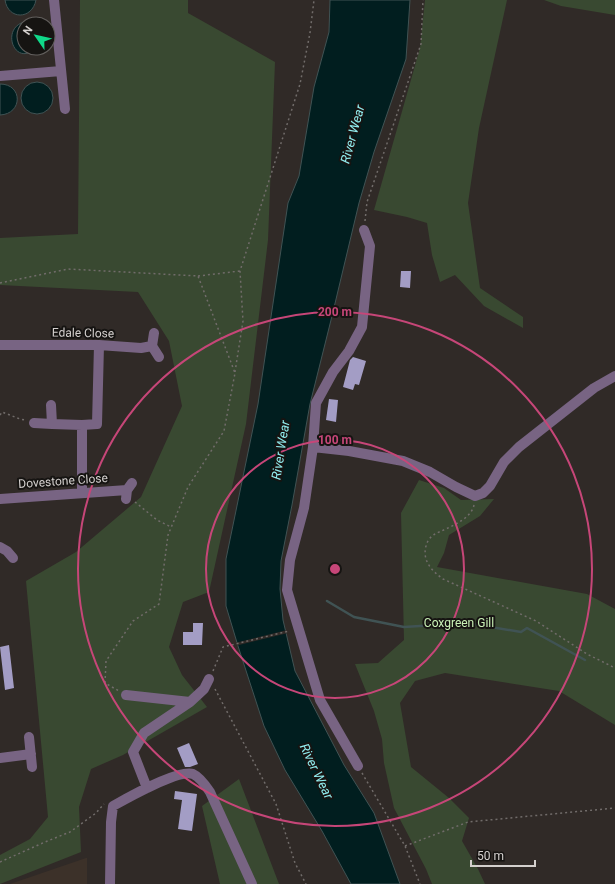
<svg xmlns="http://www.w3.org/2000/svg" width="615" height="884" viewBox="0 0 615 884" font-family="Roboto,sans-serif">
	<rect width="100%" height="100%" fill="#302a27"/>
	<path fill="#3c3129" d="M87 858V884H10L86 858Z"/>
	<path fill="#394931" d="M80 0H188V13L275 62 268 240 246 424 209 592 183 602 169 647 182 675 207 707 123 755 91 769 79 807 81 852 0 884V855L30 839 48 817 26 581 76 552 141 497 182 406 169 341 138 292 0 285V238L78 234Z
		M425 0H507L479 128 468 203 480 288 523 317V328L484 306 455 275 440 282 432 255 427 223 407 217 374 210 420 48Z
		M544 0H615V15L561 6Z
		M419 480 444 488 461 500 494 499 480 516 449 535 444 553 437 567 587 594 615 609V725L559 691 445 673 415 681 400 703 411 767 449 798 469 818 462 841 478 869 485 884H432L426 869 394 808 384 763 382 739 374 711 355 664 378 663 404 640 401 513Z
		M239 779 279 884H220L202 806Z"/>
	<path fill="#011e1f" stroke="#405354" d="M5 0H36C32 20 8 20 5 0Z
		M330 0H410L406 59 374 152 359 203 332 316 310 404 292 505 281 561 280 589 283 620 295 671 344 765 374 813 400 884H351L322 831 285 770 264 726 238 646 226 606V559L258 404 288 203 299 176 314 87 329 32Z
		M24 22 31 24H24V48H36C15 68 0 29 24 22Z
		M21 98a16 16 0 1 1 32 0a16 16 0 1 1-32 0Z
		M0 84C23 84 23 114 0 115Z"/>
	<path fill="#302a27" d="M287 630 288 633 235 646V643Z"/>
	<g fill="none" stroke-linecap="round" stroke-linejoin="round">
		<path stroke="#405354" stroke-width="2.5" d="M327 601 354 617 404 627 467 623 521 632 527 628 585 660"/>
	</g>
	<path fill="#a39dc5" d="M401 271H411L410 288 400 287Z
		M353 357 366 361 359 385 355 384 353 390 343 387 350 360Z
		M329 399 338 400 336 422 326 420Z
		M193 623H203L202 645H183V632H193Z
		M9 645 14 688 5 690 0 647Z
		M189 743 198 764 190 767H185L177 748Z
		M175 791 197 794 192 831 178 829 182 800 174 799Z"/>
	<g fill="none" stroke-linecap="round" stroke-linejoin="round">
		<path stroke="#716c6a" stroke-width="1.5" stroke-dasharray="2 3" stroke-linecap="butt" d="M365 221 367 202 421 44 423 0
			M198 276 240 271
			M0 283 68 269 198 276 235 373 224 431 188 487 168 535 159 604 133 621 106 661 105 683 119 691
			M235 372 243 321 240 271 300 84 310 33 314 0
			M0 415 2 412 20 419 25 420
			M135 502 157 520 171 527
			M474 505C471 520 447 528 435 534 431 536 427 541 426 546 422 561 432 571 443 579L536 621 587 654 615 668
			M213 671 223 647 289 631
			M215 689 276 804 295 863 306 884
			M362 773 405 846 420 884
			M405 846 468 822 615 808
			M0 862 45 842 70 832 96 813 104 804"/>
		<path stroke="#786483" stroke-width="10" d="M54 0 65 109
			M0 76 61 71
			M0 345H99L141 348 152 346 154 333
			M152 346 159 357
			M51 405 52 424 82 425
			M34 423 52 424
			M313 447 349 451 403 461 430 472 456 487 475 496 483 493 490 486 504 462 519 447 594 388 615 376
			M82 493V425L97 424 99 345
			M0 499 127 490
			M126 499 127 490 132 483
			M0 547 7 551 13 558
			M126 695 190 702
			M29 737 32 767
			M0 758 31 754
			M358 766 320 700 287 590 290 560 304 508 313 447 316 403 333 372 349 351 362 327 370 246 364 230
			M147 788 133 752 144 733 190 702 204 689 209 679
			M110 884 111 822 113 806C127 798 179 769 193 774 200 777 206 786 210 792L252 884"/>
	</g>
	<g fill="none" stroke="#c64678" stroke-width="2">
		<circle cx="335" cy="569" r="129"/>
		<circle cx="335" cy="569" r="257"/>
	</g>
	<g text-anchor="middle" stroke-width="4" stroke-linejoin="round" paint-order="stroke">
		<g font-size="12" fill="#d4d0ce" stroke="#161412">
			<text transform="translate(83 333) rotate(1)" y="4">Edale Close</text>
			<text transform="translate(63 481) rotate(-4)" y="4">Dovestone Close</text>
		</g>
		<g font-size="12" fill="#c9f1b6" stroke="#161412">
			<text x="459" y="627">Coxgreen Gill</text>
		</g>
		<g font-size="13" font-style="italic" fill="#91edef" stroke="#161412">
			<text transform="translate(352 134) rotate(-75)" y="5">River Wear</text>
			<text transform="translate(280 450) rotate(-81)" y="5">River Wear</text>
			<text transform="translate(317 771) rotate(64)" y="5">River Wear</text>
		</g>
	</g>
	<circle cx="335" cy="569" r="6" fill="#c64678" stroke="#161412" stroke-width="2"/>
	<g font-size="12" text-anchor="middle" font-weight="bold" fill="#c64678" stroke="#161412" stroke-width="4" stroke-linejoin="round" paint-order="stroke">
		<text x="335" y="316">200 m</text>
		<text x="335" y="444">100 m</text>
	</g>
	<g transform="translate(36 36) rotate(304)"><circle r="19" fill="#161412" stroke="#625f5d"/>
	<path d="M0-3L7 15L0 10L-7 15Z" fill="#10d98a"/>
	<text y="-6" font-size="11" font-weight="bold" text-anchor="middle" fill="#d4d0ce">N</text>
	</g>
	<path d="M471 860v6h64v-6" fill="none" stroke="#d4d0ce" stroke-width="2"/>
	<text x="477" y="860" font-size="12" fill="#d4d0ce" stroke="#161412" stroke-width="3" paint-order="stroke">50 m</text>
</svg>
